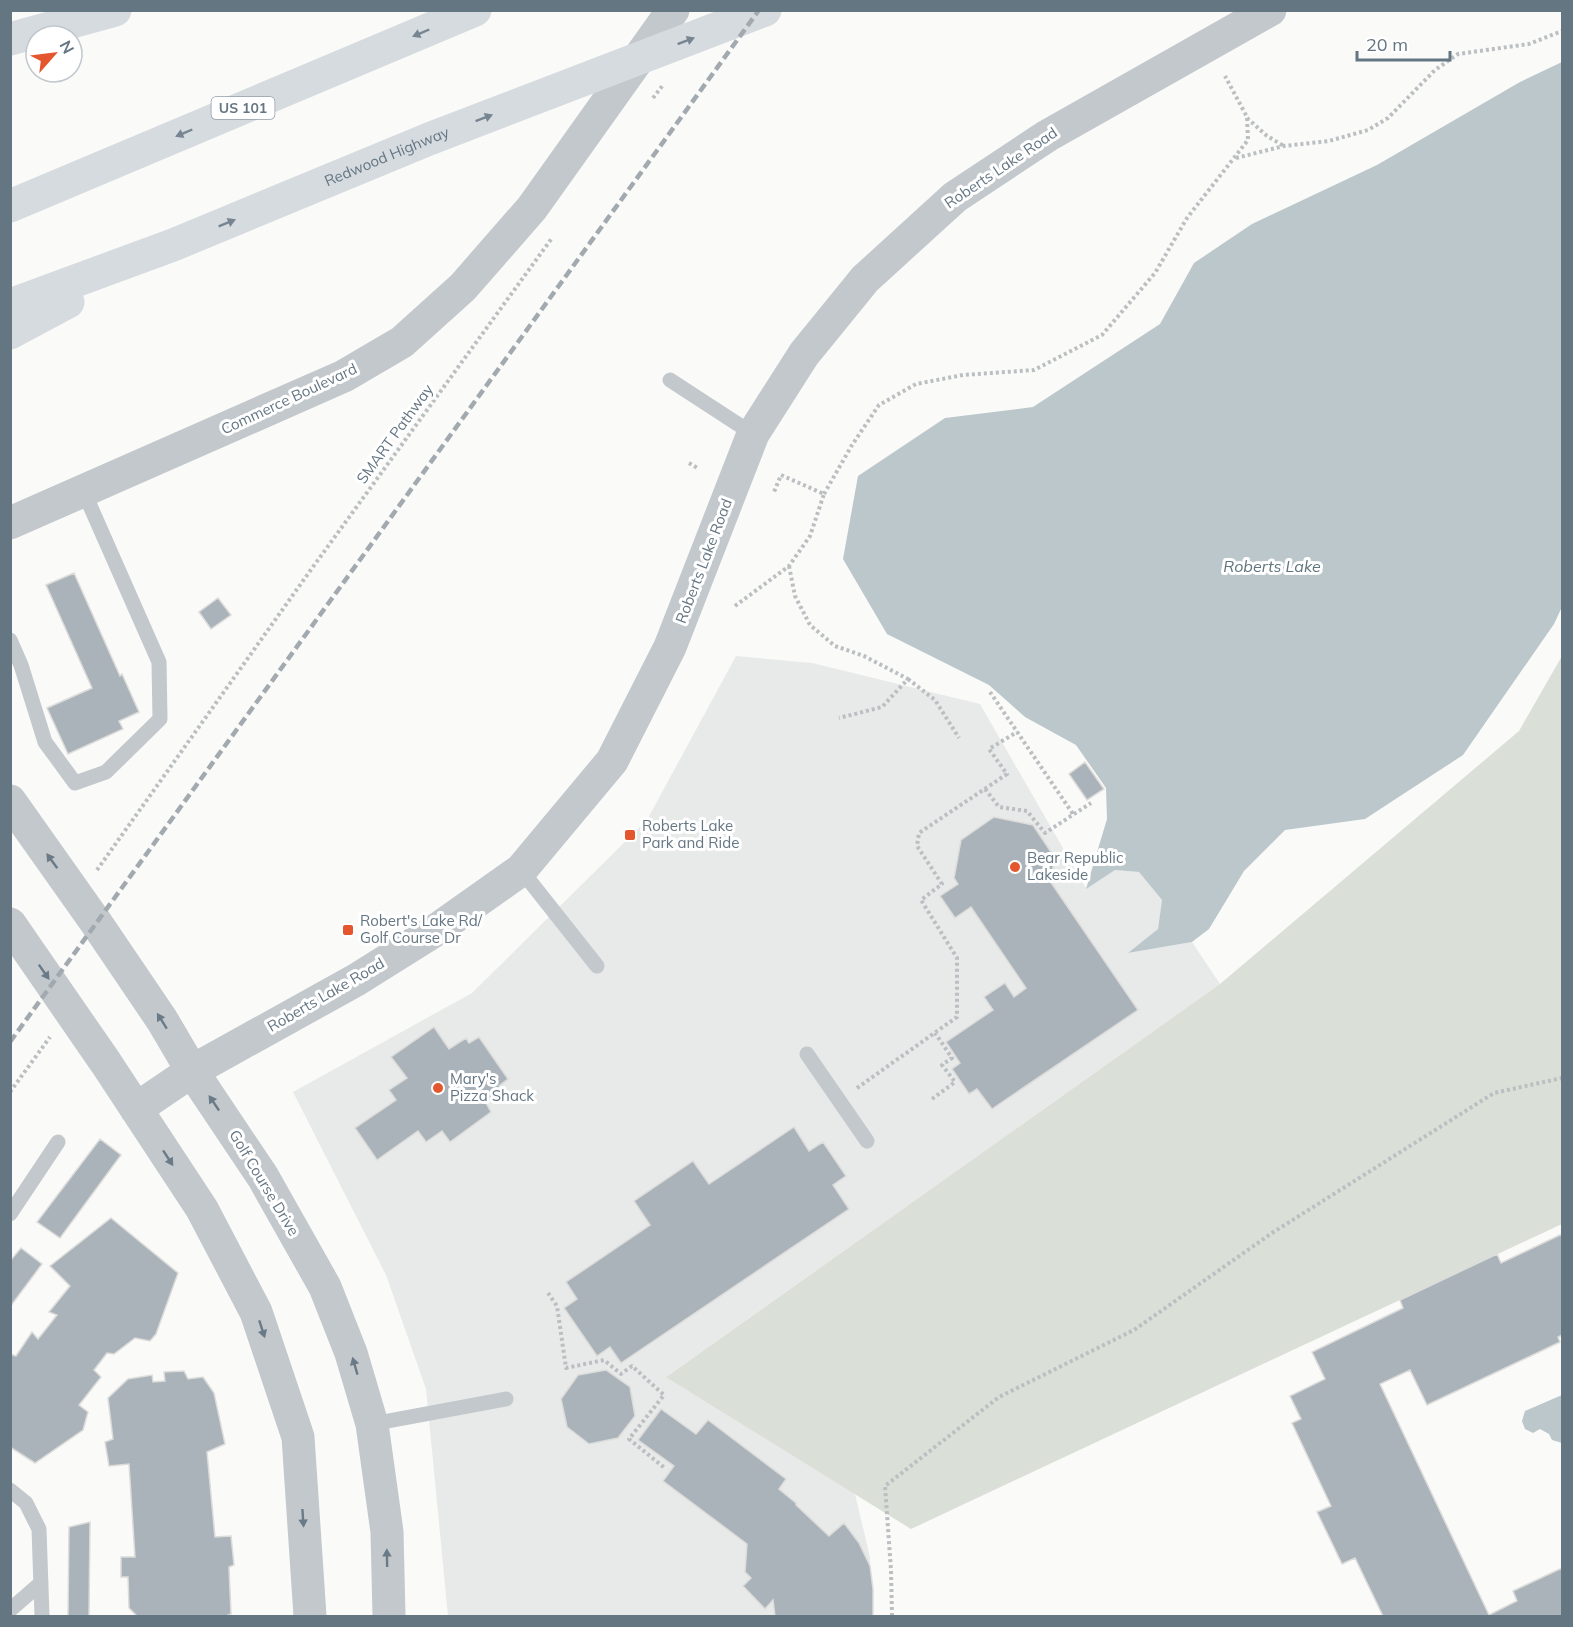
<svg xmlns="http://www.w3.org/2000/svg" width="1573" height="1627" viewBox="0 0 1573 1627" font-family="Mulish,sans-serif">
	<rect width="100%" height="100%" fill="#fafaf8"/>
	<path fill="#e8e9e9" d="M736 656 812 663 980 704 1086 888 1115 870 1139 872 1162 900 1158 929 1129 953 1192 942 1220 984 667 1376 855 1494 870 1557V1616H448L426 1389 386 1275 293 1092 472 993 647 820Z"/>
	<path fill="#dadfd7" d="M1562 656V1224L911 1529 666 1377 1220 984 1519 731Z"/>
	<path fill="#bbc7cb" d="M1562 62V607L1554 624 1463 755 1365 819 1285 830 1244 871 1209 929 1192 942 1128 953 1158 929 1162 900 1139 872 1115 870 1086 889 1107 819 1106 788 1076 745 1025 717 989 685 887 634 843 559 858 476 945 418 1033 407 1160 324 1194 263 1252 224 1377 165 1520 82Z
		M1562 1395V1443L1552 1440 1549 1434 1540 1429 1533 1433 1525 1429 1522 1421 1525 1411Z"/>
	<path fill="#aab3b9" stroke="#dcdcda" stroke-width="1.5" d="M74 573 120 676 122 674 139 712 119 721 123 729 68 754 47 708 92 688 46 585Z
		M218 598 231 615 211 629 199 612Z
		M1085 762 1104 789 1087 800 1069 774Z
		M994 817 1033 825 1055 858 1050 881 1138 1010 992 1109 977 1089 969 1094 952 1069 960 1063 946 1042 993 1010 984 997 1005 983 1014 997 1026 988 971 907 955 918 940 896 958 884 954 878 961 840Z
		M434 1027 449 1049 466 1038 469 1043 479 1037 508 1079 499 1086 503 1091 486 1103 491 1112 450 1142 442 1131 426 1142 418 1131 377 1160 355 1128 396 1100 389 1090 407 1078 391 1057Z
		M794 1127 809 1151 823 1142 846 1176 833 1185 849 1209 621 1363 610 1347 597 1356 564 1308 577 1299 566 1282 650 1225 634 1201 693 1161 709 1184Z
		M100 1139 121 1155 60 1238 37 1222Z
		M111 1218 178 1273 156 1334 150 1341 135 1338 114 1354 107 1353 94 1370 101 1377 79 1405 88 1412 83 1430 35 1463 10 1447V1354L16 1356 32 1332 38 1339 57 1315 49 1312 70 1286 50 1266Z
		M1562 1234V1335L1558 1337 1560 1342 1427 1405 1410 1370 1380 1384 1489 1615 1517 1601 1513 1591 1562 1568V1616H1383L1355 1558 1342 1564 1317 1512 1331 1506 1292 1423 1301 1419 1290 1396 1325 1379 1312 1352 1403 1308 1400 1300 1497 1254 1501 1263Z
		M21 1248 42 1264 10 1307V1261Z
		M606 1370 630 1387 635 1416 618 1438 589 1444 567 1427 561 1399 578 1375Z
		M184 1371 188 1379 203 1377 214 1393 225 1444 207 1452 215 1537 231 1536 234 1565 229 1567 231 1614 226 1616H137L129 1608 128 1577H121V1557H135L129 1464 109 1466 105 1442 113 1439 108 1398 128 1379 152 1375 153 1382 165 1381 164 1372Z
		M661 1409 696 1434 708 1420 786 1479 779 1489 796 1503V1505L829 1536 844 1523 859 1543 870 1566 873 1589V1616H775L773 1600 765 1609 743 1586 751 1578 745 1572 747 1544 663 1481 674 1466 638 1440Z
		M90 1522 89 1616H68L69 1527Z"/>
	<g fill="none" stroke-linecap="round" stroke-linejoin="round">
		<path stroke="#bbbfc2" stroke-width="4" stroke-dasharray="3 3" stroke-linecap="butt" d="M653 98 663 85
			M1247 118 1267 136 1284 146
			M1236 158 1284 146 1329 141 1368 130 1388 118 1435 70 1458 54 1529 44 1562 31
			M689 463 699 469
			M824 494 852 445 879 405 916 384 963 375 1034 370 1102 335 1155 273 1187 218 1248 140 1247 117 1225 76
			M789 566 795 596 810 625 835 646 864 656 908 679 882 707 839 718
			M735 606 789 566 810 536 824 494 781 475 774 492
			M908 679 935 700 959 738
			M990 692 1073 814
			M985 789 999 807 1027 811 1045 833 1091 803
			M97 870 310 571 552 238
			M857 1088 957 1017V958L921 900 942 884 917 846 919 833 1007 774 989 749 1017 732
			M10 1092 50 1037
			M932 1099 955 1082 942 1065 952 1058 935 1033
			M548 1293 557 1306 566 1368 604 1360 621 1374 632 1366 664 1395 629 1439 666 1469
			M892 1616 891 1570 885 1486 999 1397 1134 1330 1272 1233 1494 1093 1562 1078"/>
		<path stroke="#c3c8cc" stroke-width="15" d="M670 380 753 434
			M10 640 21 665 45 742 75 783 106 772 160 719 159 662 84 492
			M521 870 597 966
			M807 1054 867 1141
			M10 1214 58 1142
			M372 1424 506 1399
			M10 1490 26 1503 39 1529 42 1616
			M10 1610 41 1583"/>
		<path stroke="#c3c8cc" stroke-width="33" d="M10 523 344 376 402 342 463 287 532 208 673 10
			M10 801 97 924 162 1020 192 1071 263 1177 325 1287 351 1353 372 1424 387 1532 389 1616
			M10 924 106 1063 202 1209 256 1312 298 1437 310 1616
			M136 1109 192 1071 356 980 439 928 521 870 612 761 670 647 753 434 804 354 865 279 955 197 1047 136 1270 10"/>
		<g stroke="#d6dbdf" stroke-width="33">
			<path d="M10 39 115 10"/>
			<path d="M10 206 475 10"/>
			<path id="s1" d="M10 305 173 245 429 139 765 10"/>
			<path d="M10 333 68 302"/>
		</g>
		<path stroke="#a2aab0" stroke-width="4.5" stroke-dasharray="9 4.5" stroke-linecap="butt" d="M10 1042 759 10"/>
	</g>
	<defs><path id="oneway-solid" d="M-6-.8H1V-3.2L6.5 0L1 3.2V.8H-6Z" transform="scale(1.5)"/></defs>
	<g fill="#768591">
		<use href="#oneway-solid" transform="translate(421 33) rotate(157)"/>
		<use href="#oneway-solid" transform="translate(686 41) rotate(-21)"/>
		<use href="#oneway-solid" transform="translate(484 118) rotate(-21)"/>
		<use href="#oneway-solid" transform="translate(184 133) rotate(157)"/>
		<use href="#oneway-solid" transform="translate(227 223) rotate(-22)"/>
	</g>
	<g fill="#6a7a87">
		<use href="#oneway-solid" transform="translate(52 861) rotate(-126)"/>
		<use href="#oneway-solid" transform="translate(44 972) rotate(55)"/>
		<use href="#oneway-solid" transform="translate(162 1021) rotate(-122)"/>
		<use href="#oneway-solid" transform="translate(214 1103) rotate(-124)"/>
		<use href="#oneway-solid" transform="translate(168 1158) rotate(57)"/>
		<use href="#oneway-solid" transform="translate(262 1329) rotate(72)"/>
		<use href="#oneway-solid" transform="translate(355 1366) rotate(-106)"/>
		<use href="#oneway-solid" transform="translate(303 1518) rotate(86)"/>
		<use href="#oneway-solid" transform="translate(387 1558) rotate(-91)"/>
	</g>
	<g fill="#e4572e" stroke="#fff" stroke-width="2">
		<rect x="624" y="829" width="12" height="12" rx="3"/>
		<circle cx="1015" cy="867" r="6"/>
		<rect x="342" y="924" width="12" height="12" rx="3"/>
		<circle cx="438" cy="1088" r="6"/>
	</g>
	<g text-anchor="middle" stroke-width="6" stroke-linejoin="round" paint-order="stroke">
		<rect fill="#fff" stroke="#939fa8" stroke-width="1.5" x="211.5" y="97" width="63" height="22" rx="4.5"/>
		<g font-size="14" font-weight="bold" fill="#657683">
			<text x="243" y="113">US 101</text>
		</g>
		<g font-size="15" fill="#657683" stroke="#fff">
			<text dy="5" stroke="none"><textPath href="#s1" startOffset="405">Redwood Highway</textPath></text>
			<text transform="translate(1001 168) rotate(-34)" y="5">Roberts Lake Road</text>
			<text transform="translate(289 399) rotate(-25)" y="5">Commerce Boulevard</text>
			<text transform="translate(395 434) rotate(-54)" y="5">SMART Pathway</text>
			<text transform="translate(704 561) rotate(-69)" y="5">Roberts Lake Road</text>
			<text transform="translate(326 995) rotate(-30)" y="5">Roberts Lake Road</text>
			<text transform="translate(264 1183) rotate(59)" y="5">Golf Course Drive</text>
		</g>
		<g font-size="15" fill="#657683" stroke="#fff" text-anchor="start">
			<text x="642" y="831">Roberts Lake<tspan x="642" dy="17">Park and Ride</tspan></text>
			<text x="1027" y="863">Bear Republic<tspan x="1027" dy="17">Lakeside</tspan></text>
			<text x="360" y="926">Robert's Lake Rd/<tspan x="360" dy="17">Golf Course Dr</tspan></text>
			<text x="450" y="1084">Mary's<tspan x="450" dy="17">Pizza Shack</tspan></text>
		</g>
		<g font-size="16" font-style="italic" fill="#60757c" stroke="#fff">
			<text x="1272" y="572">Roberts Lake</text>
		</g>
	</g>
	<rect width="1573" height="1627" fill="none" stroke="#657683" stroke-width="24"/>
	<g transform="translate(54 54) rotate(62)"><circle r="28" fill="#ffffff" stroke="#c1c8cd" stroke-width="1.5"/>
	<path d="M0-4.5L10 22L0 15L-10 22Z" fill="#e4572e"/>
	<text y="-9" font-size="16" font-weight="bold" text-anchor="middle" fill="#657683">N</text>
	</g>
	<path d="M1357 51v9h93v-9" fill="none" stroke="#657683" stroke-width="3"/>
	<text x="1366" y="51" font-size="18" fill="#657683" stroke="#ffffff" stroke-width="4.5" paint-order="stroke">20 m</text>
</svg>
